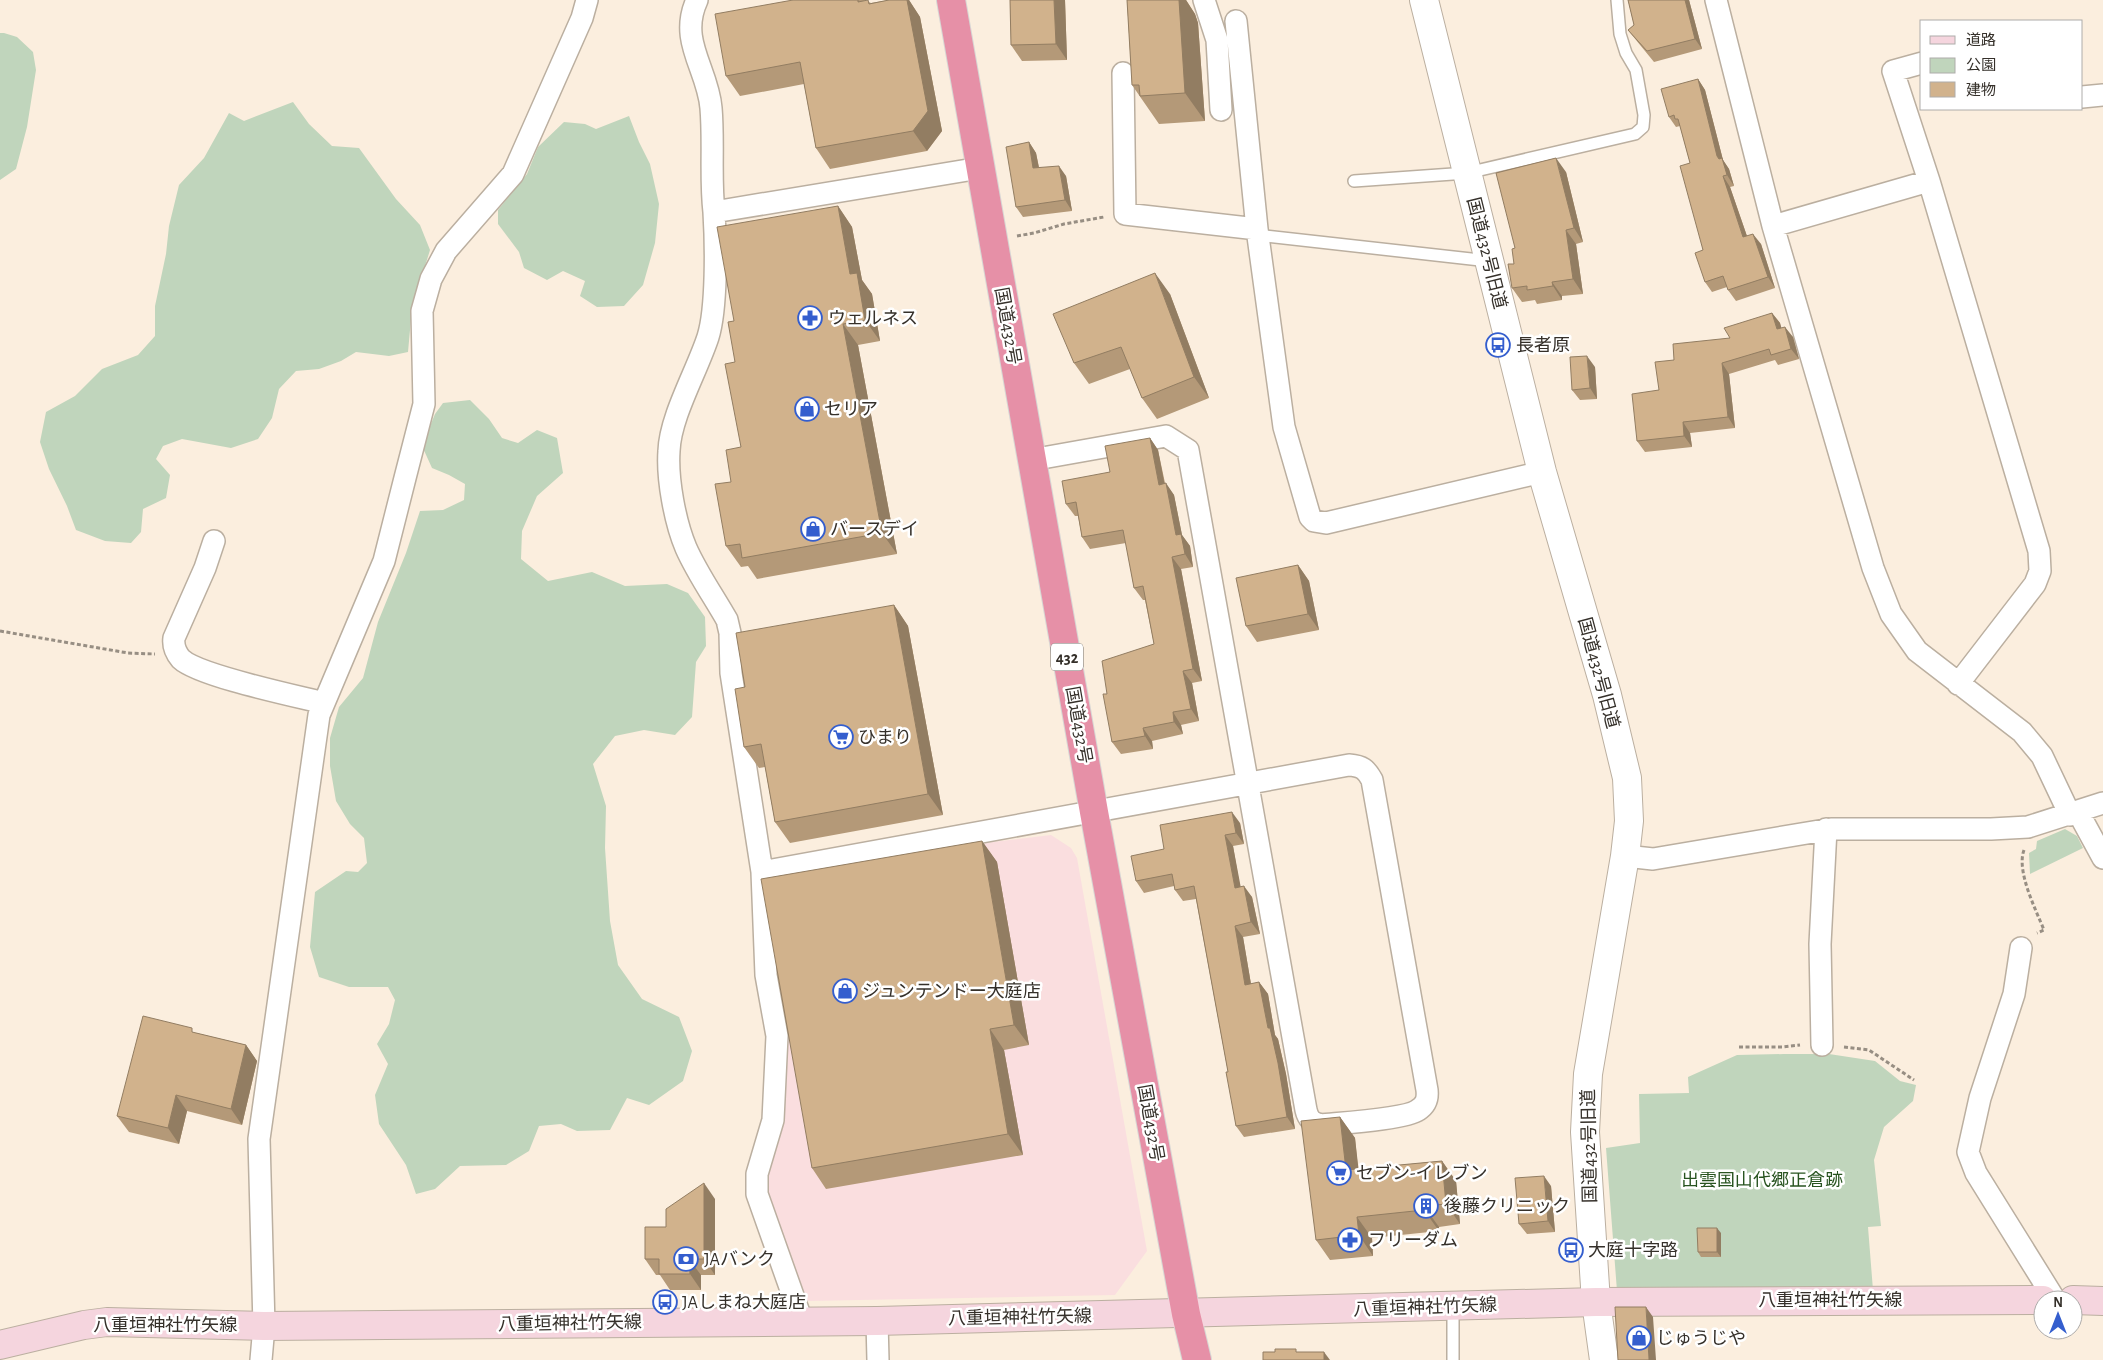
<svg xmlns="http://www.w3.org/2000/svg" width="2103" height="1360" viewBox="0 0 2103 1360" font-family="'Alegreya Sans','Noto Sans JP',sans-serif">
	<rect width="100%" height="100%" fill="#fbeede"/>
	<path fill="#fadedf" d="M1051 835 1071 848 1077 858 1147 1251 1115 1295 807 1301 766 1193V1175L785 1118V1043L767 894 771 885 993 842Z"/>
	<path fill="#c0d5bc" d="M0 33H4L17 37 33 52 36 70 27 127 16 169 0 180Z
		M293 102 309 124 332 146 359 148 396 199 420 225 430 250 412 308 408 352 389 356 356 352 341 361 319 369 296 371 279 389 272 418 258 439 231 448 182 439 163 446 156 459 170 475 166 498 143 509 141 532 131 543 105 541 76 530 67 506 49 469 40 442 46 412 75 396 102 369 138 355 155 336V306L166 254 169 226 179 185 204 158 229 113 244 121Z
		M629 116 639 142 650 164 659 204 655 243 643 285 624 306 597 307 580 296 585 281 563 271 547 280 524 268 519 252 498 224V210L527 174 538 147 564 122 585 124 596 129Z
		M470 400 489 419 502 438 518 443 537 430 557 438 563 473 537 496 522 531 521 559 548 581 592 572 625 586 667 584 688 593 705 617 706 646 696 662 692 717 675 735 644 730 615 736 593 764 606 806 605 848 610 921 618 965 642 999 679 1017 692 1051 683 1081 649 1105 627 1098 610 1130 577 1131 561 1124 539 1126 529 1151 506 1165 460 1166 435 1189 416 1194 406 1165 379 1124 375 1095 388 1064 377 1044 389 1024 395 1000 388 987H349L319 977 310 947 315 892 346 871 358 872 367 863 364 838 350 824 336 801 330 766V738L339 707 363 678 378 622 406 553 420 511 443 510 464 500 465 484 449 475 432 468 422 446 435 414 443 403Z
		M2065 829 2077 836 2083 848 2030 874 2029 853 2036 849 2037 841Z
		M1784 1054H1829L1875 1061 1900 1081 1916 1085 1913 1101 1884 1127 1874 1160 1881 1226 1868 1227 1873 1290 1617 1291 1606 1148 1640 1143 1639 1094 1689 1093 1688 1077 1737 1055Z"/>
	<g fill="none" stroke-linecap="round" stroke-linejoin="round">
		<g stroke="#bbafa0" stroke-width="14">
			<path id="service" d="M1354 181 1467 173 1635 134 1643 127 1644 115 1636 70 1626 53 1620 34 1617 0
				M1257 235 1489 261
				M1453 1360V1306"/>
		</g>
		<g stroke="#bbafa0" stroke-width="24">
			<path id="minor" d="M697 0C678 41 708 69 711 108 714 143 710 178 714 212
				M1204 0 1217 40 1221 110
				M1716 0 1773 226 1873 568 1891 614 1917 651 2022 732 2042 756 2070 815
				M1922 63 1893 71 1929 181
				M1123 73 1125 214 1257 229 1236 21
				M2082 97 2103 95
				M1773 226 1929 181 2039 551 2040 571 2035 584 1958 684
				M1257 229 1284 427 1310 517 1314 521 1326 523 1542 472
				M214 541 205 568 174 638C173 645 176 653 181 659 199 676 296 696 324 703
				M2078 812 2103 858
				M1625 856 1653 859 1831 829H1991L2028 827 2103 803
				M762 872 1349 765C1362 766 1366 769 1372 780L1427 1090C1428 1099 1426 1105 1418 1110 1406 1119 1340 1123 1321 1125 1312 1123 1308 1119 1306 1110L1188 450 1166 436 1031 460
				M2021 948 2014 994 1980 1098 1968 1152 1976 1173 2055 1300
				M1822 1045 1820 944 1826 829
				M802 1321 757 1194V1174L773 1120 777 1036 766 975 762 872 731 673 730 633 727 620C714 597 697 573 686 548 675 522 667 479 669 451 670 417 697 371 708 337 717 308 716 244 714 212L980 168
				M877 1321 878 1360
				M261 1360 264 1326 259 1139 319 715 384 561 405 478 424 404 422 311 431 279 446 251 513 174 582 18 587 0"/>
		</g>
		<g stroke="#bbafa0" stroke-width="30">
			<path id="tertiary" d="M1424 0 1542 472 1607 695 1627 778 1629 821 1625 856 1588 1074 1585 1132 1596 1302 1604 1360"/>
		</g>
		<g stroke="#bbafa0" stroke-width="30">
			<path id="secondary" d="M2073 1300 2103 1301
				M0 1345 84 1325 107 1322 264 1326 877 1321 1596 1302 2043 1300"/>
		</g>
		<g stroke="#d7d6d4" stroke-width="30">
			<path id="trunk" d="M951 0 1094 812 1186 1314 1197 1360"/>
		</g>
		<path stroke="#978e83" stroke-width="3" stroke-dasharray="4 2.5" stroke-linecap="butt" d="M1017 236 1034 233 1064 224 1104 217
			M0 631 128 653 155 654
			M2024 850C2016 871 2036 910 2044 930L2037 933
			M1739 1047H1782L1800 1045
			M1844 1047 1869 1050 1914 1080"/>
		<use href="#service" stroke="#fff" stroke-width="11"/>
		<use href="#minor" stroke="#fff" stroke-width="21"/>
		<use href="#tertiary" stroke="#fff" stroke-width="28"/>
		<use href="#secondary" stroke="#f5d5de" stroke-width="28"/>
		<use href="#trunk" stroke="#e690a7" stroke-width="28"/>
	</g>
	<path fill="#b49978" d="M793 0H864L871 3 889 0H909L920 17 942 131 927 151 830 169 816 148 804 84 740 96 726 76Z
		M1010 0H1065L1067 60 1022 61 1011 45Z
		M1127 0H1186L1195 14 1198 23 1205 121 1159 124 1132 85Z
		M1628 0H1689L1702 49 1654 62 1636 40 1628 30 1634 25Z
		M1698 79 1705 90 1723 160 1729 169 1734 186 1730 187 1747 236 1761 244 1775 288 1736 301 1728 290 1727 287 1712 292 1705 282 1703 250 1690 163 1680 126 1676 127 1669 117Z
		M1029 142 1036 153 1039 167 1066 176 1072 211 1023 217 1016 207Z
		M1566 172 1583 242 1576 244 1583 294 1562 296V300L1537 304 1535 300 1522 302 1512 288 1515 248Z
		M838 206 852 227 862 280 872 294 880 341 858 345 897 554 757 579 748 566 741 567 726 546 731 482 741 447 735 362 734 321Z
		M1170 294 1209 398 1157 419 1142 398 1130 369 1089 384 1074 363Z
		M1772 313 1780 323 1781 328 1793 337 1799 359 1778 365 1775 360 1729 374 1735 428 1690 433 1692 447 1645 452 1637 441 1659 390 1730 338Z
		M1595 367 1597 399 1580 400 1572 390Z
		M1150 438 1158 450 1165 483 1174 495 1182 535 1190 546 1193 567 1181 569 1202 681 1192 683 1199 721 1181 725 1183 734 1152 741 1153 749 1121 754 1112 742 1107 694 1154 644 1145 600H1143L1134 588 1126 543 1090 549 1082 537 1078 516H1075L1066 504 1110 472Z
		M1298 565 1309 581 1319 630 1257 642 1246 626Z
		M894 605 908 626 943 815 790 843 775 822 765 767 759 768 744 747 745 687Z
		M1240 823 1244 844 1233 846 1240 887 1252 897 1260 934 1243 937 1251 984 1259 982 1268 994 1275 1035 1278 1039 1286 1074 1295 1129 1244 1137 1236 1126 1228 1072 1196 899 1183 901 1175 890 1174 886 1144 893 1136 881 1164 849Z
		M982 841 997 862 1029 1045 1004 1050 1023 1155 826 1189 812 1168Z
		M196 1033 246 1045 257 1061 242 1125 187 1111 179 1144 129 1132 117 1116Z
		M1340 1117 1355 1138 1358 1169 1442 1161 1456 1181 1460 1224 1439 1227V1231L1372 1238 1373 1256 1330 1260 1316 1240Z
		M1551 1186 1555 1232 1527 1234 1519 1224Z
		M715 1199V1275H701V1290H670L660 1275H656L645 1259 666 1227Z
		M1721 1233V1257H1701L1698 1252Z"/>
	<path fill="#927d62" d="M907 0H909L920 17 942 131 927 151 913 131Z
		M1054 0H1065L1067 60 1056 44Z
		M1177 0H1186L1195 14 1198 23 1205 121 1185 93Z
		M1685 0H1689L1702 49 1695 39Z
		M1698 79 1705 90 1723 160 1729 169 1734 186 1727 175 1717 156Z
		M1029 142 1036 153 1041 179 1033 168Z
		M1556 158 1566 172 1583 242 1574 228Z
		M1059 166 1066 176 1072 211 1065 200Z
		M1723 176 1730 187 1751 248 1743 237Z
		M838 206 852 227 862 280 872 294 880 341 865 320 850 274Z
		M1566 230 1576 244 1583 294 1573 279Z
		M1753 234 1761 244 1775 288 1768 277Z
		M1155 273 1170 294 1209 398 1194 377Z
		M1552 282 1562 296V300L1553 286Z
		M1772 313 1780 323 1785 340 1777 329Z
		M843 324 858 345 897 554 882 533Z
		M1785 327 1793 337 1799 359 1791 349Z
		M1587 356 1595 367 1597 399 1590 388Z
		M1722 363 1729 374 1735 428 1728 417Z
		M1683 422 1690 433 1692 447 1684 436Z
		M1150 438 1158 450 1167 497 1159 485Z
		M1166 483 1174 495 1182 535 1190 546 1193 567 1185 554 1176 535Z
		M1172 557 1181 569 1202 681 1193 669Z
		M1298 565 1309 581 1319 630 1308 614Z
		M894 605 908 626 943 815 928 794Z
		M1183 671 1192 683 1199 721 1191 709Z
		M1173 712 1181 725 1183 734 1174 722Z
		M1143 728 1152 741 1153 749 1145 736Z
		M1232 812 1240 823 1244 844 1236 833Z
		M1225 835 1233 846 1243 899 1235 888Z
		M982 841 997 862 1029 1045 1014 1025Z
		M1244 886 1252 897 1260 934 1251 922Z
		M1235 926 1243 937 1253 996 1245 985Z
		M1259 982 1268 994 1275 1035 1278 1039 1286 1074 1295 1129 1287 1117 1268 1028Z
		M990 1029 1004 1050 1023 1155 1008 1134Z
		M246 1045 257 1061 242 1125 231 1109Z
		M176 1095 187 1111 179 1144 168 1128Z
		M1340 1117 1355 1138 1361 1191 1346 1170Z
		M1442 1161 1456 1181 1460 1224 1446 1204Z
		M1544 1176 1551 1186 1555 1232 1548 1221Z
		M704 1183 715 1199V1275L704 1259Z
		M1424 1206 1439 1227V1231L1424 1210Z
		M1357 1217 1372 1238 1373 1256 1359 1235Z
		M1717 1228 1721 1233V1257L1717 1252Z
		M689 1259 701 1275V1290L690 1274Z
		M1646 1307 1653 1317 1656 1360H1649Z
		M1324 1352 1330 1360H1324Z"/>
	<path fill="#d1b28c" stroke="#927d62" d="M793 0H858V2L868 0 869 4 889 0H907L928 111 913 131 816 148 800 62 726 76 715 14Z
		M1010 0H1054L1056 44 1011 45Z
		M1127 0H1179L1185 93 1140 96 1139 85H1132Z
		M1628 0H1685L1695 39 1647 51 1628 30 1634 25Z
		M1698 79 1717 156 1719 159 1722 158 1727 175 1723 176 1743 237 1753 234 1768 277 1728 290 1723 276 1705 282 1695 253 1703 250 1680 166 1690 163 1678 119H1675L1674 115 1669 117 1661 89Z
		M1029 142 1033 168 1059 166 1065 200 1016 207 1006 147Z
		M1556 158 1574 228 1566 230 1573 279 1552 282 1553 286 1527 290V286L1512 288 1508 264H1514L1512 249 1515 248 1496 173Z
		M838 206 850 274 857 273 865 320 843 324 882 533 742 558 740 544 726 546 715 484 731 482 726 450 741 447 725 364 735 362 728 322 734 321 717 227Z
		M1155 273 1194 377 1142 398 1121 347 1074 363 1053 314Z
		M1772 313 1777 329 1785 327 1791 349 1771 355 1769 349 1722 363 1728 417 1683 422 1684 436 1637 441 1632 394 1659 390 1655 362 1674 360 1673 344 1730 338 1724 328Z
		M1587 356 1590 388 1572 390 1570 357Z
		M1150 438 1159 485 1166 483 1176 535 1181 534 1185 554 1172 557 1193 669 1183 671 1191 709 1173 712 1174 722 1143 728 1145 736 1112 742 1103 694H1107L1102 661 1154 644 1143 586 1134 588 1123 530 1082 537 1076 502 1066 504 1062 481 1110 472 1105 446Z
		M1298 565 1308 614 1246 626 1236 578Z
		M894 605 928 794 775 822 761 744 744 747 735 689 745 687 736 633Z
		M1232 812 1236 833 1225 835 1235 888 1244 886 1251 922 1235 926 1245 985 1259 982 1268 1028H1270L1278 1063 1287 1117 1236 1126 1226 1072H1228L1194 886 1175 890 1172 874 1136 881 1131 856 1164 849 1160 825Z
		M982 841 1014 1025 990 1029 1008 1134 812 1168 761 879Z
		M143 1016 192 1028V1032L246 1045 231 1109 176 1095 168 1128 117 1116Z
		M1340 1117 1346 1170 1442 1161 1446 1204 1424 1206V1210L1357 1217 1359 1235 1316 1240 1301 1121Z
		M1544 1176 1548 1221 1519 1224 1515 1178Z
		M704 1183V1259H689L690 1274H659V1259H645V1227H666V1209Z
		M1697 1228H1717V1252H1698Z
		M1615 1307H1646L1649 1360H1618Z
		M1275 1349H1296V1352H1324V1360H1263V1352H1275Z"/>
	<defs>
		<g id="pharmacy-ring" transform="scale(1.25)"><circle r="9.5" fill="#fff" stroke="#345ece" stroke-width="1.5"/><path d="M-2-6h4v4h4v4h-4v4h-4v-4h-4v-4h4Z" fill="#345ece"/></g>
		<g id="bus-ring" transform="scale(1.25)"><circle r="9.5" fill="#fff" stroke="#345ece" stroke-width="1.5"/><path d="M-5-6H5V4H4V6H2V4H-2V6H-4V4H-5ZM-3.5-4V0h7V-4ZM-3.5 1.2v1.5H-2V1.2ZM2 1.2v1.5H3.5V1.2Z" fill="#345ece"/></g>
		<g id="shop-ring" transform="scale(1.25)"><circle r="9.5" fill="#fff" stroke="#345ece" stroke-width="1.5"/><path d="M-5-2.5h2.3a2.7 3.5 0 0 1 5.4 0H5L5.5 6h-11ZM-1.5-2.5h3a1.5 2.3 0 0 0-3 0Z" fill="#345ece"/></g>
		<g id="supermarket-ring" transform="scale(1.25)"><circle r="9.5" fill="#fff" stroke="#345ece" stroke-width="1.5"/><path d="M-6-5.5h2.5l.6 2H6L4.5 2H-2.5L-4.4-4H-6ZM-1.5 3.2a1.3 1.3 0 1 0 .1 0ZM3 3.2a1.3 1.3 0 1 0 .1 0Z" fill="#345ece"/></g>
		<g id="building-ring" transform="scale(1.25)"><circle r="9.5" fill="#fff" stroke="#345ece" stroke-width="1.5"/><path d="M-4-6H4V6H1V3H-1V6H-4ZM-2.5-4.3h1.7v1.8h-1.7ZM.8-4.3h1.7v1.8H.8ZM-2.5-1h1.7V.8h-1.7ZM.8-1h1.7V.8H.8Z" fill="#345ece"/></g>
		<g id="bank-ring" transform="scale(1.25)"><circle r="9.5" fill="#fff" stroke="#345ece" stroke-width="1.5"/><path d="M-6-4H6V4H-6ZM0-2.3a2.3 2.3 0 1 0 0 4.6a2.3 2.3 0 1 0 0-4.6Z" fill="#345ece"/></g>
	</defs>
	<g fill-rule="evenodd">
		<use href="#pharmacy-ring" x="810" y="318"/>
		<use href="#bus-ring" x="1498" y="345"/>
		<use href="#shop-ring" x="807" y="409"/>
		<use href="#shop-ring" x="813" y="529"/>
		<use href="#supermarket-ring" x="841" y="737"/>
		<use href="#shop-ring" x="845" y="991"/>
		<use href="#supermarket-ring" x="1339" y="1173"/>
		<use href="#building-ring" x="1426" y="1206"/>
		<use href="#pharmacy-ring" x="1350" y="1240"/>
		<use href="#bus-ring" x="1571" y="1250"/>
		<use href="#bank-ring" x="686" y="1259"/>
		<use href="#bus-ring" x="665" y="1302"/>
		<use href="#shop-ring" x="1639" y="1338"/>
	</g>
	<g text-anchor="middle" stroke-width="5" stroke-linejoin="round" paint-order="stroke">
		<rect fill="#fff" stroke="#726e6a" stroke-width="1" x="1051" y="643.5" width="32" height="27" rx="4"/>
		<g font-size="16" font-weight="bold" fill="#35302a">
			<text x="1067" y="663">432</text>
		</g>
		<g font-size="18" fill="#35302a" stroke="#fff">
			<text transform="translate(1487 253) rotate(76)" y="6">国道432号旧道</text>
			<text transform="translate(1008 326) rotate(80)" y="6">国道432号</text>
			<text transform="translate(1599 673) rotate(75)" y="6">国道432号旧道</text>
			<text transform="translate(1079 725) rotate(80)" y="6">国道432号</text>
			<text transform="translate(1151 1123) rotate(80)" y="6">国道432号</text>
			<text transform="translate(1589 1146) rotate(-91)" y="6">国道432号旧道</text>
			<text x="1830" y="1306">八重垣神社竹矢線</text>
			<text transform="translate(1425 1307) rotate(-2)" y="6">八重垣神社竹矢線</text>
			<text transform="translate(1020 1317) rotate(-1)" y="6">八重垣神社竹矢線</text>
			<text transform="translate(570 1323) rotate(-1)" y="6">八重垣神社竹矢線</text>
			<text x="165" y="1331">八重垣神社竹矢線</text>
		</g>
		<g font-size="18" fill="#35302a" stroke="#fff" text-anchor="start">
			<text x="828" y="324">ウェルネス</text>
			<text x="1516" y="351">長者原</text>
			<text x="824" y="415">セリア</text>
			<text x="830" y="535">バースデイ</text>
			<text x="858" y="743">ひまり</text>
			<text x="862" y="997">ジュンテンドー大庭店</text>
			<text x="1356" y="1179">セブン-イレブン</text>
			<text x="1444" y="1212">後藤クリニック</text>
			<text x="1368" y="1246">フリーダム</text>
			<text x="1588" y="1256">大庭十字路</text>
			<text x="704" y="1265">JAバンク</text>
			<text x="682" y="1308">JAしまね大庭店</text>
			<text x="1656" y="1344">じゅうじや</text>
		</g>
		<g font-size="18" fill="#295421" stroke="#fff">
			<text x="1762" y="1186">出雲国山代郷正倉跡</text>
		</g>
	</g>
	<rect x="1920" y="20" width="162" height="90" fill="#ffffff" stroke="#aeacaa"/>
	<rect x="1930" y="36" width="25" height="8" fill="#f5d5de" stroke="#aeacaa"/>
	<text x="1966" y="45" font-size="15" fill="#35302a">道路</text>
	<rect x="1930" y="58" width="25" height="15" fill="#c0d5bc" stroke="#aeacaa"/>
	<text x="1966" y="70" font-size="15" fill="#35302a">公園</text>
	<rect x="1930" y="82" width="25" height="15" fill="#d1b28c" stroke="#aeacaa"/>
	<text x="1966" y="95" font-size="15" fill="#35302a">建物</text>
	<g transform="translate(2058 1315)"><circle r="24" fill="#ffffff" stroke="#aeacaa"/>
	<path d="M0-4L9 19L0 12L-9 19Z" fill="#345ece"/>
	<text y="-8" font-size="14" font-weight="bold" text-anchor="middle" fill="#35302a">N</text>
	</g>
</svg>
